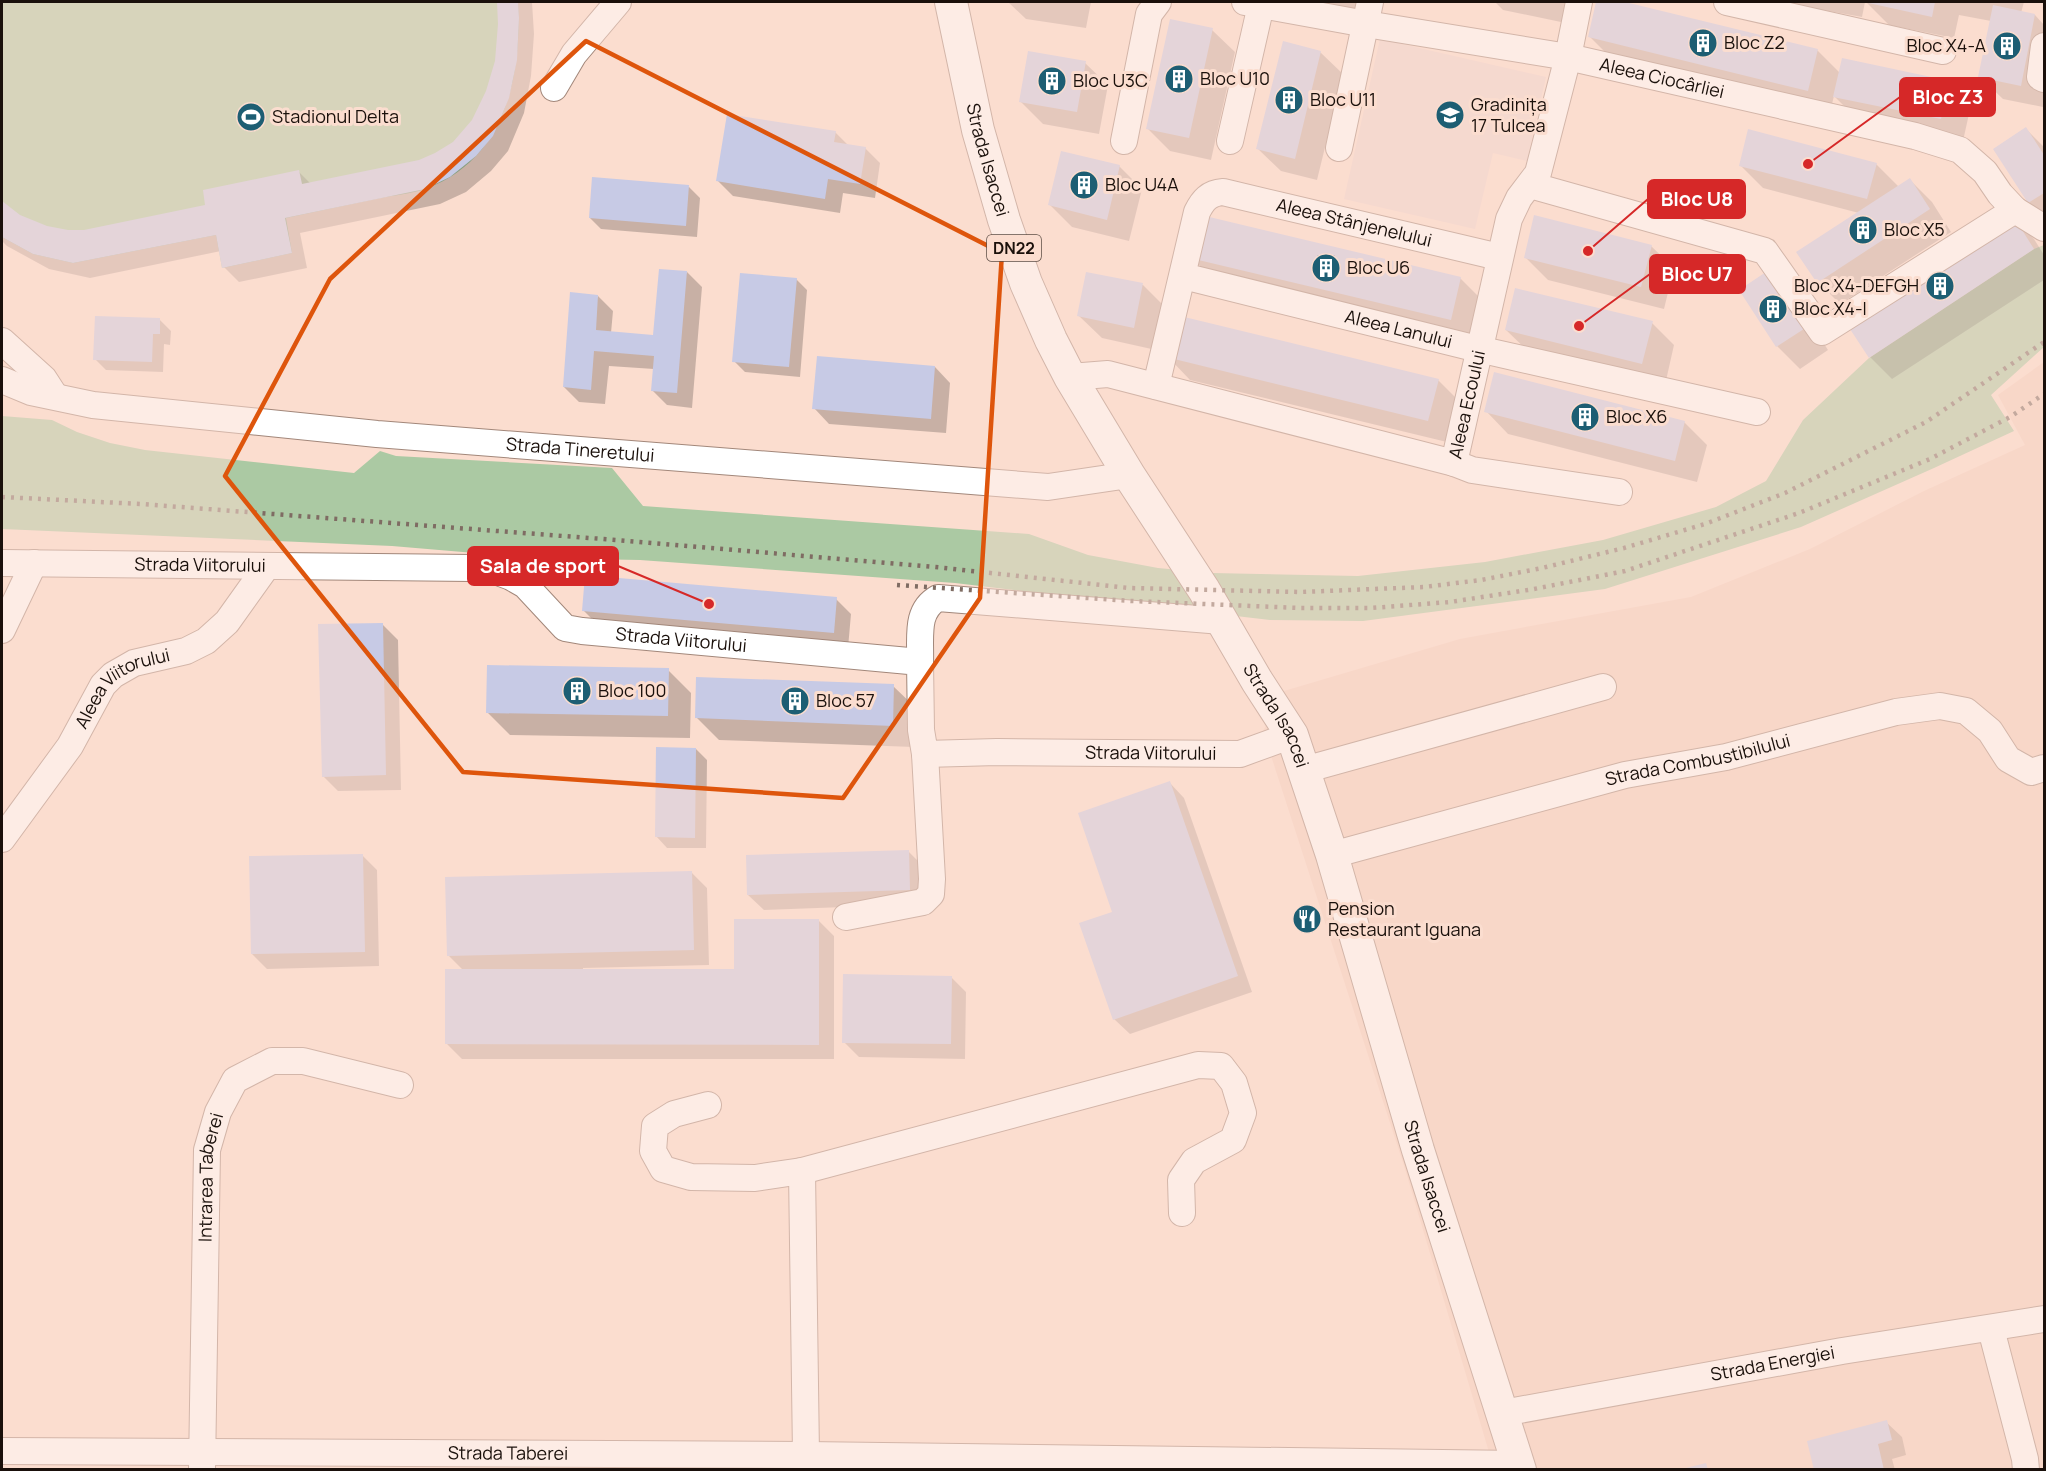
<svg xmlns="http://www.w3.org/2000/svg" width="2046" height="1471" viewBox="0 0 2046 1471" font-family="Manrope,sans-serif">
	<rect width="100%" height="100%" fill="#fbddcf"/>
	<path fill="#f4d0be" d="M2044 362V1469H1494L1405 1169 1263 731 1284 691 1460 639 1691 597 1810 549 1924 491 2025 445 1998 395Z"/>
	<path fill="#eed4cf" d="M1380 39 1546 77 1527 161 1493 153 1475 229 1344 199Z"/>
	<path fill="#abc9a3" d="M2 2H518C522 76 505 161 425 189 411 194 395 195 380 198 349 205 317 211 286 218L292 253 222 268 216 235 73 263 33 254 2 237Z
		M2044 245V347L1991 395 2014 431 1934 468 1801 527 1605 589 1363 621 1270 620 955 583 640 560 532 558 392 546 2 529V416L52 420 77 432 110 443 145 450 354 473 380 451 396 456 612 468 643 506 1029 534 1088 555 1158 568 1212 573 1358 576 1485 562 1603 540 1716 507 1766 481 1803 420 1869 358 2034 249Z"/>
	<path fill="#0003" d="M499 2H532L534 34 531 76 524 113 508 151 491 171 466 192 440 204 300 233 307 268 239 282 224 267 221 251 90 278 49 269 7 246 2 241V202L20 216 47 228 68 232 84 231 207 206 299 172 310 183 419 161 436 154 454 143 474 120 488 92 497 61 500 24Z
		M1008 2H1091L1086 28 1026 19Z
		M1253 2H1381L1378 23Z
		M1495 2H1584L1580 26 1503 10Z
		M1598 2H1619L1817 50 1840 73 1949 82 1971 105 1963 141 1857 119 1834 96 1830 112 1612 59 1589 36Z
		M1778 2H1865L1862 17Z
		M1866 2H2024L2021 13 2035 15 2044 25 2043 107 2003 99 1980 77 1991 21 1959 15 1954 38 1889 25Z
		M1212 30 1235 52 1211 160 1170 151 1147 128Z
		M1320 52 1343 74 1317 180 1281 171 1258 149Z
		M1085 63 1108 85 1099 134 1043 124 1020 101Z
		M2026 129 2044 147V218L2029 202 1995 149Z
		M835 132 848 145 865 148 880 163 875 198 843 193 840 213 733 196 718 181Z
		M1876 164 1899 187 1910 180 1932 202 1951 232 1840 304 1818 282 1859 213 1763 188 1740 165Z
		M1119 166 1142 189 1129 241 1072 227 1050 205Z
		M689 187 700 198 697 237 601 229 590 218Z
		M2012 216 2034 239 2044 255V280L1892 379 1870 357Z
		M1651 246 1674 268 1664 309 1548 280 1525 257Z
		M1192 258 1460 278 1483 301 1473 342 1214 280Z
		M687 272 702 287 692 408 667 405 652 390 654 369 609 366 605 404 579 402 564 387 598 296 613 311 611 333 655 337Z
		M1087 274 1143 285 1165 307 1156 350 1102 338 1079 316Z
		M796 279 807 290 800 377 745 372 734 361Z
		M1741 291 1792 294 1828 350 1800 369 1777 346Z
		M159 319 171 331 170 345 164 344 163 372 106 370 95 359Z
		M1652 323 1674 345 1665 385 1529 352 1506 330Z
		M1168 357 1438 380 1460 402 1451 443 1190 380Z
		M935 367 950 383 946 433 829 424 814 408Z
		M1486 411 1684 422 1707 445 1697 482 1508 434Z
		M836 599 851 614 848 648 599 626 583 610Z
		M382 624 398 640 401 790 338 791 323 776Z
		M668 670 691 693 690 738 510 735 487 712Z
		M893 686 916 708 914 747 719 740 697 718Z
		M696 749 707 760 706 848H667L656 836Z
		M1169 782 1184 798 1252 992 1130 1034 1114 1019V913Z
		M908 851 923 866 925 904 764 910 748 895Z
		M362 855 377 870 379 966 267 969 252 954Z
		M692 873 707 888 709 965 583 968V971H736L819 921 834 936V1059H462L447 1044 463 970 448 955Z
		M951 977 966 992 965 1059 859 1057 844 1042Z
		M1886 1422 1902 1437 1906 1455 1892 1459 1895 1470H1816Z"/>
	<path fill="#c7cae5" d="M497 2H518L519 18 517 60 509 98 493 136 476 156 450 177 425 189 285 218 292 253 222 268 216 235 73 263 33 254 2 237V201L20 215 47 226 68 230H84L205 205 203 190 299 170 302 184 419 160 435 153 453 142 472 120 486 91 495 61 498 24Z
		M1596 2H1625L1818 49 1808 91 1588 37Z
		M1864 2H1935L1932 17Z
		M1993 5 2035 14 2021 86 1978 77Z
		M1170 19 1213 28 1189 138 1146 129Z
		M1283 41 1321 51 1295 159 1256 149Z
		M1028 51 1086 61 1077 112 1019 102Z
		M1842 58 1950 81 1941 119 1833 97Z
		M727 114 836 131 834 142 866 147 860 184 828 179 825 199 716 181Z
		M2026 127 2044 155V193L2028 203 1993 149Z
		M1748 129 1877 163 1867 199 1739 166Z
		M1061 151 1120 165 1107 220 1048 205Z
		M592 177 689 185 686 226 589 218Z
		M1910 178 1930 209 1817 283 1796 252Z
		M2012 214 2034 249 1869 358 1846 323Z
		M1201 215 1461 277 1451 320 1190 258Z
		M1534 215 1652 245 1641 287 1524 258Z
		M659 269 687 271 677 393 651 391 654 356 594 351 591 390 563 387 570 292 598 295 596 330 653 335Z
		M1769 270 1807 327 1776 347 1739 290Z
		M1086 272 1143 283 1134 328 1077 316Z
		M740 273 797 278 789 367 732 362Z
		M1515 288 1653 321 1642 364 1505 330Z
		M1176 315 1439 379 1428 421 1166 357Z
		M95 316 160 318V334H153L152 362 93 360Z
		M817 356 935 366 931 419 812 409Z
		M1494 372 1685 421 1675 461 1484 412Z
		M585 575 837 597 834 633 582 611Z
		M383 623 386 775 322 777 318 624Z
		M487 665 669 668 668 716 486 713Z
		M696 677 894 684 893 726 695 718Z
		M656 747 696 748 695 838 655 837Z
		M1170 781 1238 976 1113 1020 1079 923 1112 912 1078 813Z
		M909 850 910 890 747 895 746 855Z
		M363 854 365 952 251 954 249 856Z
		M692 871 694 950 447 956 445 877Z
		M734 919H819V1045L445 1044V969H734Z
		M843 974 952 976 951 1044 842 1043Z
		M1887 1420 1892 1440 1878 1444 1884 1470H1814L1807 1441Z
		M1706 1463 1708 1470H1682V1469Z"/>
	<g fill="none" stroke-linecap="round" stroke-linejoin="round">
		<g stroke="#a2877a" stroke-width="28">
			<g id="minor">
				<path id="s1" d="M1245 2 1366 24 1568 57 1915 136 1960 150 1985 172 2000 194 2015 210 2044 228"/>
				<path d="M1727 2 1943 51"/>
				<path d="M2044 46 2040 77 2044 79"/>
				<path d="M554 88 574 54 618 2"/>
				<path d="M1124 141 1149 14 1158 2"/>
				<path d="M1230 141 1261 5"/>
				<path d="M1339 148 1370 2"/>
				<path d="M1530 185 1765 251 1822 332 2015 210"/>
				<path id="s2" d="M1183 276 1478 349 1757 412"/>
				<path d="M2 341 44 379 55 396"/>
				<path d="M1070 377 1108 374 1454 463 1472 470 1619 492"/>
				<path id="s3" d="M2 380 31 392 93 405 377 434 1048 487 1129 475"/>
				<path id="s4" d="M1156 386 1197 212C1203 200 1209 193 1223 192L1499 257"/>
				<path id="s5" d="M1454 463 1509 219 1519 198 1538 173 1568 57 1579 2"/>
				<path id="s6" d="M2 563 473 568 495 571 511 577 525 585 565 628 582 631 920 662 921 730 925 754 997 752 1240 754 1292 735"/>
				<path d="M2 630 34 563"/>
				<path d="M920 662C921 637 915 611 938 598L1222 621"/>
				<path d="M1304 770 1603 687"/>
				<path id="s7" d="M2 839 70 746 103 685 113 675 134 663 186 651 206 641 227 622 267 566"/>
				<path id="s8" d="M1332 855 1625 775 1726 757 1896 712 1940 706 1966 711 1990 731 2008 759 2031 772 2044 768"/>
				<path d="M846 917 923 902 931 894 932 879 925 754"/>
				<path d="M708 1105 674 1114 655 1126 653 1151 663 1169 691 1177 755 1178 802 1171 1198 1065 1221 1066 1234 1083 1243 1113 1233 1140 1194 1161 1181 1180 1182 1213"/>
				<path d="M802 1171 806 1455"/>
				<path d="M1991 1329 2025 1459 2026 1470"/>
				<path id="s9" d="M1503 1413 1842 1351 2044 1319"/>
				<path id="s10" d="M2 1451 806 1455 1519 1464"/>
				<path id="s11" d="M202 1469 207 1150 218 1112 235 1080 272 1061H303L400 1085"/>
			</g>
		</g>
		<g stroke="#a2877a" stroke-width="34">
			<g id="major">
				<path id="s12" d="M951 2 978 130 1004 220 1026 283 1051 340 1070 377 1129 475 1204 590 1257 681 1292 735 1332 855 1418 1150 1520 1470"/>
			</g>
		</g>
		<use href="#minor" stroke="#fff" stroke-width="26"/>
		<use href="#major" stroke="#fff" stroke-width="32"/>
		<path stroke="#7f6c63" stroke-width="4.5" stroke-dasharray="3 6" stroke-linecap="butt" d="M2 497 141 504 616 540 935 567 1129 588 1300 592 1424 587 1481 580 1542 568 1624 548 1705 524 1785 493 1926 422 2044 342
			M897 585 1131 601 1299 608H1371L1450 602 1534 589 1625 571 1799 513 1930 459 2010 417 2044 394"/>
	</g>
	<path d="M0 0H2046V1471H0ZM586 41 1002 253 980 598 843 798 463 772 225 476 330 279Z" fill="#fbddcf" fill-opacity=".55" fill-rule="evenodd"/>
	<path fill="none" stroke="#de550c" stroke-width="4.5" stroke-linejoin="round" d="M586 41 1002 253 980 598 843 798 463 772 225 476 330 279Z"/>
	<defs>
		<g id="building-disc" transform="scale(1.5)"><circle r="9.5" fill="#1d5e73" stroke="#fbddcf"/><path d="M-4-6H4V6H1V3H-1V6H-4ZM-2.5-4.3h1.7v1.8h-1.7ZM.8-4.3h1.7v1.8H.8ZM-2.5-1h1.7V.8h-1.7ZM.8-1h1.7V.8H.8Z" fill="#fff"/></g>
		<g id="school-disc" transform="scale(1.5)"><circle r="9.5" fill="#1d5e73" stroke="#fbddcf"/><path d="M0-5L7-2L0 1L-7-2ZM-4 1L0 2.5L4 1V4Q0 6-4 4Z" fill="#fff"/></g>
		<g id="stadium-disc" transform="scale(1.5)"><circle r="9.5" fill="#1d5e73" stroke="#fbddcf"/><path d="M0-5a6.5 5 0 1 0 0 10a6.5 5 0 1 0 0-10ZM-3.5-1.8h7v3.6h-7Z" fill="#fff"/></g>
		<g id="restaurant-disc" transform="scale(1.5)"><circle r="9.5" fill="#1d5e73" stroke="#fbddcf"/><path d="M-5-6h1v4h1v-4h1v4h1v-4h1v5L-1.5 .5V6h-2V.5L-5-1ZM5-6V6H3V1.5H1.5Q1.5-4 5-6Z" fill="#fff"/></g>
	</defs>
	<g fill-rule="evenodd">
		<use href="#building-disc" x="1703" y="43"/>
		<use href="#building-disc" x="2007" y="46"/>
		<use href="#building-disc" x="1179" y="79"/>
		<use href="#building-disc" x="1052" y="81"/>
		<use href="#building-disc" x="1289" y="100"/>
		<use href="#school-disc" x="1450" y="115"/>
		<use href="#stadium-disc" x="251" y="117"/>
		<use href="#building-disc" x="1084" y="185"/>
		<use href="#building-disc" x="1863" y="230"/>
		<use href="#building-disc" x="1326" y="268"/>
		<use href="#building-disc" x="1940" y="286"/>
		<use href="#building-disc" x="1773" y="309"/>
		<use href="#building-disc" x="1585" y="417"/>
		<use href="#building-disc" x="577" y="691"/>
		<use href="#building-disc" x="795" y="701"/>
		<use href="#restaurant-disc" x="1307" y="919"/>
	</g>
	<g text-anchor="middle" stroke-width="6" stroke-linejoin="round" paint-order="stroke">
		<rect fill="#fbddcf" stroke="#5e4e46" stroke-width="1.5" x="987" y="235" width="54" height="26" rx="4.5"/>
		<g font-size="16" font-weight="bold" fill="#1a100b">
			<text x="1014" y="254">DN22</text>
		</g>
		<g font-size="18" fill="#1a100b" stroke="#fbddcf" text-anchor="start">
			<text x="1724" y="49">Bloc Z2</text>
			<text x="1986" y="52" text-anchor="end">Bloc X4-A</text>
			<text x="1200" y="85">Bloc U10</text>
			<text x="1073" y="87">Bloc U3C</text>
			<text x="1310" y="106">Bloc U11</text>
			<text x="1471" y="111">Gradinița<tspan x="1471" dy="21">17 Tulcea</tspan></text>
			<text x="272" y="123">Stadionul Delta</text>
			<text x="1105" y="191">Bloc U4A</text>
			<text x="1884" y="236">Bloc X5</text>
			<text x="1347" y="274">Bloc U6</text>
			<text x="1919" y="292" text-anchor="end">Bloc X4-DEFGH</text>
			<text x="1794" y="315">Bloc X4-I</text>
			<text x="1606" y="423">Bloc X6</text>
			<text x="598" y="697">Bloc 100</text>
			<text x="816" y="707">Bloc 57</text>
			<text x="1328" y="915">Pension<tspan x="1328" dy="21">Restaurant Iguana</tspan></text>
		</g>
		<g font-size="18" fill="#1a100b" stroke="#fbddcf">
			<text dy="6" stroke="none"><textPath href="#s1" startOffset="424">Aleea Ciocârliei</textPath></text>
			<text dy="6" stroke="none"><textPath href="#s12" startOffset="162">Strada Isaccei</textPath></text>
			<text dy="6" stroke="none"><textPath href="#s4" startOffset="348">Aleea Stânjenelului</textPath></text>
			<text dy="6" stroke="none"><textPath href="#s2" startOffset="222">Aleea Lanului</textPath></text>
			<text dy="6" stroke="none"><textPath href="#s5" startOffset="60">Aleea Ecoului</textPath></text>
			<text dy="6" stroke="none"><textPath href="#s3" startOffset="584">Strada Tineretului</textPath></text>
			<text dy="6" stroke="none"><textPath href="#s6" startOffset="198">Strada Viitorului</textPath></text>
			<text dy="6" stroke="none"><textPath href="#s6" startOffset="702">Strada Viitorului</textPath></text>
			<text dy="6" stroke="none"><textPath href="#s7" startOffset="198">Aleea Viitorului</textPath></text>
			<text dy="6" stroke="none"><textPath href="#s12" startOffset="792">Strada Isaccei</textPath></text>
			<text dy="6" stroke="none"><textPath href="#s6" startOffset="1260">Strada Viitorului</textPath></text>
			<text dy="6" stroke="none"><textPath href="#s8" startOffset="378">Strada Combustibilului</textPath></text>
			<text dy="6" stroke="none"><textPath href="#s12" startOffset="1278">Strada Isaccei</textPath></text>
			<text dy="6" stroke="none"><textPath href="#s11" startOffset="292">Intrarea Taberei</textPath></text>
			<text dy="6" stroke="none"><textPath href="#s9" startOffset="274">Strada Energiei</textPath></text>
			<text dy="6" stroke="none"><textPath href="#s10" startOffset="506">Strada Taberei</textPath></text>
		</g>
	</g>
	<path fill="none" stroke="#d62828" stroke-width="2" d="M1808 164L1900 97M1588 251L1648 199M1579 326L1650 274M709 604L618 566"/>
	<g fill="#d62828" stroke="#fbddcf" stroke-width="2">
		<circle cx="1808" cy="164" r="6"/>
		<circle cx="1588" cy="251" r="6"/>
		<circle cx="1579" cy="326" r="6"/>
		<circle cx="709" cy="604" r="6"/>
	</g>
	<g fill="#d62828" stroke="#d62828" stroke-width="2">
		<rect x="1900" y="78" width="95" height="38" rx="6"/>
		<rect x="1648" y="180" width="97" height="38" rx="6"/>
		<rect x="1650" y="255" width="95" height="38" rx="6"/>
		<rect x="468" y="547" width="150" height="38" rx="6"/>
	</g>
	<g font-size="20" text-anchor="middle" font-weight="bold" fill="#fff">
		<text x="1948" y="104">Bloc Z3</text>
		<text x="1697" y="206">Bloc U8</text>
		<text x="1697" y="281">Bloc U7</text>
		<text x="543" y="573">Sala de sport</text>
	</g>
	<rect width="2046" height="1471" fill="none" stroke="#1a100b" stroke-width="6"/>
</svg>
